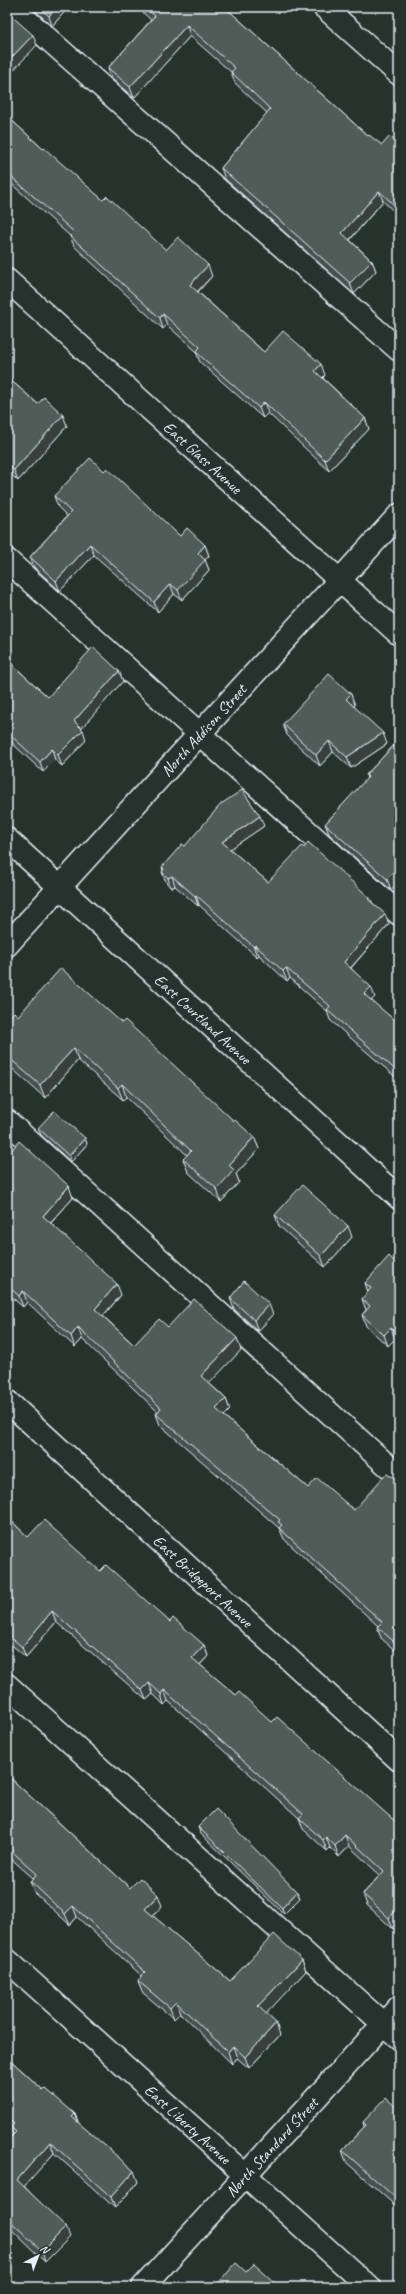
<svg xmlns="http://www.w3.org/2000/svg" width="406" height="2294" viewBox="0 0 406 2294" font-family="Caveat,sans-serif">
	<rect width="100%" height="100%" fill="#26332d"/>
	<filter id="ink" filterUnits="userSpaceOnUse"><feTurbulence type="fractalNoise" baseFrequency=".025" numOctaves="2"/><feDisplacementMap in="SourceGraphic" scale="8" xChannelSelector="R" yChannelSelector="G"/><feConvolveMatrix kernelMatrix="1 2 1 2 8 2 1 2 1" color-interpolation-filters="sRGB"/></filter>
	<g filter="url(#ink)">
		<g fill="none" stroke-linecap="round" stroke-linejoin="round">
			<g stroke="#e8f1f8" stroke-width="25">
				<g id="minor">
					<path d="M12 7 399 350"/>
					<path d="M324 7 399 74"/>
					<path id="s1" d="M7 280 399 634"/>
					<path d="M7 560 399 914"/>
					<path id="s2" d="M7 839 399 1198"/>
					<path id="s3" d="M7 945 399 515"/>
					<path d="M7 1121 399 1476"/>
					<path id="s4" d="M7 1401 399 1760"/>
					<path d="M7 1685 399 2038"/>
					<path id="s5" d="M7 1960 369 2287"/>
					<path id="s6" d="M143 2287 399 2007"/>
				</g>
			</g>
			<use href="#minor" stroke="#26332d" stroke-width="22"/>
		</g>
		<path fill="#454f4d" stroke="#e8f1f8" d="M31 7H69L52 26Z
			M137 7H225L368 136 382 145H399V216L383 201 350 240 372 261 376 271 354 294 225 179 221 168 267 113 235 83 231 72 190 36 134 98 111 78 108 68 151 20Z
			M7 116 43 149 103 200 166 250 212 276 198 292 264 352 325 375 323 378 365 418 369 429 329 471 268 413 263 418 200 362 196 352V351L167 325 163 329 74 246 70 236 7 180Z
			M7 377 38 404 67 426 18 481 7 471Z
			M104 471 180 536 205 545 209 556 205 560 209 570 182 600 174 594 158 612 94 555 60 591 34 567 30 557 67 516 58 507 54 496Z
			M7 660 48 697 119 671 123 681 81 728 86 740 62 766 55 760 43 772 13 744 9 734 10 732 7 729Z
			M355 705 354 706 387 744 351 768 333 752 320 766 287 735 283 724Z
			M395 744 391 890 329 834 325 824 367 779 366 775Z
			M264 826 230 849 268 882 370 898 372 902 389 924 351 968 375 997 371 1001 399 1024V1080L330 1020 327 1011 290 978 287 981 259 955 257 957 199 905 198 906 175 886 171 888 166 882 162 872 163 871 162 867 185 846Z
			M18 1016 234 1121 254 1137 259 1149 236 1174 239 1182 221 1202 188 1172 183 1159 187 1155 126 1097 123 1100 78 1060 45 1098 7 1064V1020Z
			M38 1128 85 1138 87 1144 71 1162 41 1135Z
			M7 1156 73 1198 51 1223 121 1295 103 1316 134 1345 168 1327 241 1350 209 1383 226 1399 230 1410 224 1416 308 1488 354 1510 399 1483V1654L381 1638 377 1627 378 1626 284 1539 279 1528 160 1425 156 1414 158 1412 82 1339 75 1347 27 1302 23 1307 7 1293Z
			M275 1215 352 1237 325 1267 279 1226Z
			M399 1266V1343L395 1339 388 1346 366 1326 362 1315 366 1310 362 1299 368 1292 365 1283Z
			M230 1298 273 1315 258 1331 234 1309Z
			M7 1517 28 1537 100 1571 170 1622 204 1645 208 1656 200 1665 236 1695 272 1722 396 1822 399 1819V1923L393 1929 367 1905 363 1894 380 1875 349 1846 339 1857 330 1848 327 1851 303 1829 299 1818 168 1701 164 1705 153 1694 146 1700 56 1622 26 1657 7 1641Z
			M7 1775 130 1888 162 1906 153 1916 230 1981 302 1960 306 1971 265 2014 280 2035 249 2068 237 2058 232 2064 180 2013 174 2019 142 1992 138 1981 142 1976 77 1917 70 1925 34 1892 30 1881 33 1878 7 1855Z
			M198 1827 297 1892 300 1898 284 1914 200 1833Z
			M7 2057 43 2090 75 2114 78 2122 138 2182 115 2208 54 2153 24 2186 70 2237 45 2262 10 2228 7 2232V2141L13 2134 12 2130 7 2125Z
			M399 2110V2209L346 2162 342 2150 364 2127 363 2122Z"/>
		<path fill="#38403e" stroke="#e8f1f8" d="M56 7H69L52 26 49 16Z
			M187 25 190 36 134 98 130 87Z
			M33 35 37 45 7 77V62Z
			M379 191 383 201 346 244 342 233Z
			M372 261 376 271 354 294 350 283Z
			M208 265 212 276 194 295 190 285Z
			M163 314 167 325 163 329 160 318Z
			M321 364 325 375 319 381 315 371Z
			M264 402 268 413 263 418 259 408Z
			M63 415 67 426 18 481 14 470Z
			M365 418 369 429 329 471 325 460Z
			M90 544 94 555 60 591 56 581Z
			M205 545 209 556 205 560 209 570 182 600 178 590 198 553Z
			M170 584 174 594 158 612 154 602Z
			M119 671 123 681 78 732 74 721Z
			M351 694 355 705 350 710 346 699Z
			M83 730 86 740 62 766 58 755Z
			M383 733 387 744 351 768 347 757Z
			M329 741 333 752 320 766 316 755Z
			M52 749 55 760 43 772 40 762Z
			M260 816 264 826 226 852 222 842Z
			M399 866V881L391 890 387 879Z
			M172 876 175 886 171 888 168 878Z
			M196 895 199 905 198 906 195 896Z
			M385 914 389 924 347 972 344 962Z
			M255 945 259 955 257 957 254 947Z
			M286 968 290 978 287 981 283 971Z
			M371 987 375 997 368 1004 364 994Z
			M74 1048 78 1060 45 1098 40 1085Z
			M122 1084 126 1097 123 1100 118 1088Z
			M254 1137 259 1149 236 1174 239 1182 221 1202 217 1189 229 1165Z
			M85 1138 87 1144 71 1162 69 1156Z
			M69 1186 73 1198 47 1227 43 1216Z
			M348 1226 352 1237 325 1267 321 1256Z
			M117 1284 121 1295 99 1320 95 1309Z
			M23 1291 27 1302 23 1307 19 1296Z
			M269 1304 273 1315 258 1331 254 1320Z
			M78 1327 82 1339 75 1347 71 1336Z
			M391 1328 395 1339 388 1346 384 1335Z
			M237 1338 241 1350 206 1387 201 1376Z
			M226 1399 230 1410 220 1420 216 1409Z
			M52 1611 56 1622 26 1657 22 1647Z
			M204 1645 208 1656 196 1669 192 1658Z
			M149 1683 153 1694 146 1700 142 1690Z
			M164 1690 168 1701 164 1705 161 1694Z
			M7 1764 9 1769 7 1772Z
			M345 1835 349 1846 339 1857 335 1846Z
			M326 1837 330 1848 327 1851 323 1840Z
			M297 1892 300 1898 284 1914 282 1908Z
			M158 1895 162 1906 149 1920 145 1909Z
			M73 1906 77 1917 70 1925 65 1914Z
			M399 1907V1923L393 1929 389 1918Z
			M302 1960 306 1971 262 2018 258 2006Z
			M176 2002 180 2013 174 2019 170 2008Z
			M276 2023 280 2035 249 2068 245 2057Z
			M233 2046 237 2058 232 2064 228 2052Z
			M75 2114 79 2124 72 2117Z
			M50 2142 54 2153 21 2190 17 2180Z
			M134 2171 138 2182 115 2208 111 2197Z
			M7 2219 10 2228 7 2232Z
			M66 2227 70 2237 45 2262 42 2251Z
			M275 2283 276 2287H271Z"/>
		<path fill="#505c59" stroke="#e8f1f8" d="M39 7H56L49 16Z
			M145 7H225L368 136 369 135 382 145 390 136 399 145V209L379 191 342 233 372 261 350 283 221 168 270 109 231 72 235 68 187 25 130 87 108 68 155 16Z
			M7 12 33 35 7 62Z
			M7 116 43 149 44 148 103 200 107 196 166 250 178 237 208 265 190 285 264 352 283 331 321 364 315 371 365 418 325 460 264 402 259 408 196 352 200 347 163 314 160 318 70 236 74 232 7 173Z
			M7 377 38 404 44 397 63 415 14 470 7 464Z
			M90 458 104 471 107 468 180 536 187 528 205 545 198 553 205 560 178 590 170 584 154 602 90 544 56 581 30 557 71 512 54 496Z
			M93 647 119 671 74 721 83 730 58 755 52 749 40 762 9 734 14 728 7 722V660L48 697Z
			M329 674 351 694 346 699 383 733 347 757 329 741 316 755 283 724Z
			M395 744 399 748V866L387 879 325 824 368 777 366 775Z
			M242 790 260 816 222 842 268 882 302 846 304 848 308 842 370 898 368 899 385 914 344 962 371 987 364 994 399 1024V1073L327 1010 330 1006 286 968 283 971 255 945 254 947 196 895 195 896 172 876 168 878 162 872 164 869 162 867 182 844 185 846 221 804Z
			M61 968 122 1023 125 1020 234 1121 235 1120 254 1137 229 1165 234 1170 217 1189 183 1159 191 1151 122 1084 118 1088 74 1048 40 1085 7 1056V1020L14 1012 18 1016Z
			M54 1111 85 1138 69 1156 38 1128Z
			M19 1141 69 1186 43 1216 117 1284 95 1309 134 1345 159 1319 168 1327 194 1299 237 1338 201 1376 226 1399 216 1409 308 1488 317 1478 354 1510 386 1474 393 1477 399 1483V1646L377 1627 382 1622 279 1528 282 1525 278 1522 280 1520 156 1414 161 1408 78 1327 71 1336 23 1291 19 1296 7 1285V1156Z
			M302 1185 348 1226 321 1256 275 1215Z
			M389 1256 399 1266V1335L391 1328 384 1335 362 1315 370 1306 362 1299 371 1288 365 1283Z
			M244 1281 269 1304 254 1320 230 1298Z
			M7 1517 28 1537 44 1520 100 1571 106 1565 170 1622 173 1618 204 1645 192 1658 236 1695 239 1692 272 1722 277 1717 396 1822 399 1819V1907L389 1918 363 1894 384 1871 345 1835 335 1846 326 1837 323 1840 299 1818 303 1814 164 1690 161 1694 149 1683 142 1690 52 1611 22 1647 7 1634Z
			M7 1775 130 1888 140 1878 158 1895 145 1909 230 1981 274 1934 302 1960 258 2006 276 2023 245 2057 233 2046 228 2052 176 2002 170 2008 138 1981 145 1972 73 1906 65 1914 30 1881 37 1874 7 1847Z
			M216 1809 297 1892 282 1908 198 1827Z
			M7 2057 43 2090 45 2088 75 2114 72 2117 134 2171 111 2197 50 2142 17 2180 66 2227 42 2251 7 2218V2141L16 2132 11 2127 14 2124 7 2118Z
			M386 2098 399 2110V2201L342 2150 366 2125 363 2122Z
			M236 2263 246 2272 254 2264 275 2283 271 2287H215Z"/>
	</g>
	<g text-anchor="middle" stroke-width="3" stroke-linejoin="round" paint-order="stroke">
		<g font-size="16" fill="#e8f1f8" stroke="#26332d">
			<text dy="6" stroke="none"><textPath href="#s1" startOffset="264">East Glass Avenue</textPath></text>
			<text dy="6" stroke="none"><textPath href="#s3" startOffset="291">North Addison Street</textPath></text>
			<text dy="6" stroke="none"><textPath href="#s2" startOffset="266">East Courtland Avenue</textPath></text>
			<text dy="6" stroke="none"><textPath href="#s4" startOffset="266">East Bridgeport Avenue</textPath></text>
			<text dy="6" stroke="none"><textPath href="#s5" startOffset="244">East Liberty Avenue</textPath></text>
			<text dy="6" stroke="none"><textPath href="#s6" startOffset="190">North Standard Street</textPath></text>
		</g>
	</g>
	<rect width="406" height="2294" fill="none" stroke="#26332d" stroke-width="24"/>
	<rect x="12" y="12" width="382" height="2270" fill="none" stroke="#e8f1f8" stroke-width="1.5" filter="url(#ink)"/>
	<g transform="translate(38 2256) rotate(42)" stroke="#26332d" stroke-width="3" paint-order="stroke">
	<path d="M0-3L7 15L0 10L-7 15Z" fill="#e8f1f8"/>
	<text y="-6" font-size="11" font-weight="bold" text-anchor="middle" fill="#e8f1f8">N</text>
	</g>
</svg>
